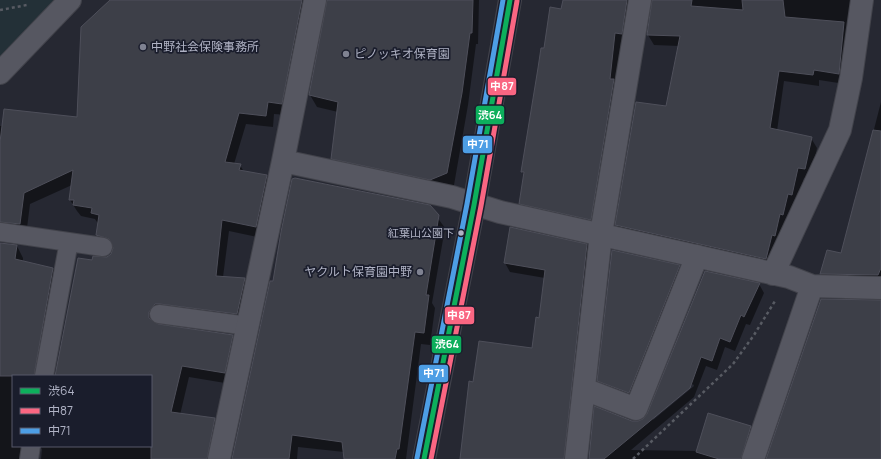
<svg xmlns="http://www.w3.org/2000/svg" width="881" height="459" viewBox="0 0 881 459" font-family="Manrope,'Noto Sans JP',sans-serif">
	<rect width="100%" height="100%" fill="#262832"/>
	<path fill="#233037" d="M0 0H61L0 62Z"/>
	<path fill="#0007" fill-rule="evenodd" d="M111 0H317L288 115 274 114 273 127 246 124 234 164 240 165 244 172 267 176 273 188 262 238 229 231 223 277 244 279 251 291 244 325 161 316 155 324 232 335 239 347 231 384 189 377 180 415 214 419 221 431 216 459H41L42 449 40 447 33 448 26 459H0V243L17 246 23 258V261L53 269 59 281 42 376H13V446H151V376H56L93 261 107 258 112 254 114 249 104 247 97 235 99 225 95 219 81 216 77 211 70 200 72 185 30 204 26 236H0V126L78 118Z
		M327 0H479L478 44H476L468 105 454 185 437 191 339 170 332 158 338 112 317 107 310 95 328 1Z
		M564 0H640L628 44 621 43 597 230 527 214 521 203 525 176 522 172 544 49 561 10Z
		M652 0H856L845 84 819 80V86L784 81 777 131 811 138 817 148 811 179 804 178 798 205 772 269 622 236 616 225 667 107 679 46 654 45 648 35Z
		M881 102V284L826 283 821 274 842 254Z
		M293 180 328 184 429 206 445 228 432 303 435 308 430 345 421 344 406 459H345L344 452 298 447 297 459H233L274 282Z
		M587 245 592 254 569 459H461L474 383 533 349 540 319 545 278 510 272 505 263Z
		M679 266 684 274 633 400 603 388 598 380Z
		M759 284 764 293 750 325 746 324 735 351 725 347 717 370 706 366 694 397 631 450 697 451 750 427 756 436 748 459H590L632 422H638L644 420ZM693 384 694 386 653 420 655 415Z"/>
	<path fill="#3d3f48" stroke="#4e4f5a" d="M110 0H302L282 104 268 102 266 116 239 113 225 162 241 164 239 170 267 175 256 227 222 220 216 276 245 278 237 314 160 304H155L149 312V318L158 324 233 335 225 373 182 366 171 412 215 418 207 459H151V376H55L78 258 92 260 93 256 107 257 111 254 113 248 109 239 96 235 99 215 91 213 92 208 73 205 74 200H69L73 170 24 193 20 224 0 222V142L4 109 77 117 81 27Z
		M327 0H473L472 33H470L462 93 447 173 430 180 331 159 338 102 309 95Z
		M563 0H627L622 34 615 33 610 79H614L591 220 519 204 524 172H521L538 68 541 48H544L550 7 561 9Z
		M652 0H692L691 6 743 10 742 0H783L785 17 844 22 839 74 814 70 813 75 779 71 770 128 812 137 805 169 798 168 792 195 788 194 783 215 780 214 775 236 772 235 766 259 615 225 636 102 666 106 680 36 647 35Z
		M873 130 881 131V268L878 275 820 274 827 250 841 253Z
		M295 178 430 205 439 215 426 295H429L424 333 415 332 399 449H397L395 459H344L342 442 292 435 289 459H232L270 281H273L281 232 292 179Z
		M510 227 587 244 564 459H460L469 381 473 382 479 341 532 348 536 317 539 318 545 270 504 263Z
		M0 243 17 245 15 259 53 268 34 376H0Z
		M612 250 680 265 629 393 597 381Z
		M705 271 760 283 744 317 741 315 730 342 720 338 712 361 701 357 690 388 604 459H589L594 406 632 421H638L643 419 647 414Z
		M821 299 881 300V459H766Z
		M708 413 751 426 741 459H719L696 452Z"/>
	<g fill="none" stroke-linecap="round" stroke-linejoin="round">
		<g stroke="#42434b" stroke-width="20">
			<path id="lane" d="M0 232 103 247
				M159 314 248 326
				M44 376 67 252
				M29 459 31 446"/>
		</g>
		<g stroke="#42434b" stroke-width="24">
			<path id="street" d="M0 73 70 0
				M283 161 452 197 500 212 789 277 812 286 881 288
				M773 274 840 130 851 78 862 0
				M584 389 636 409 697 256
				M219 459 283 161 315 0
				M576 459 601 234 640 0
				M753 459 812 286"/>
		</g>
		<g stroke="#42434b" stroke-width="24">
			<path id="secondary" d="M424 459 474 205 510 0"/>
		</g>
		<path stroke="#585b63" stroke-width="2.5" stroke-dasharray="3 3" stroke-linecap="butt" d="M0 10 27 5
			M633 459 733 364 754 335 775 301"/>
		<use href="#lane" stroke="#565761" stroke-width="18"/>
		<use href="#street" stroke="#565761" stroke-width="22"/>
		<use href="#secondary" stroke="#55565f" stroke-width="22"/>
		<g stroke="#1a1d2c" stroke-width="8">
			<path id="bus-1" d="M424 459 474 205 510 0"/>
		</g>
		<g stroke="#1a1d2c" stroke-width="8">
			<path id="bus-2" d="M431 459 481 206 517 1"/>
		</g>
		<g stroke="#1a1d2c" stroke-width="8">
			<path id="bus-3" d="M417 458 467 204 503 0"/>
		</g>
		<use href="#bus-1" stroke="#0daf5c" stroke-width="5"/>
		<use href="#bus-2" stroke="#fa6682" stroke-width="5"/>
		<use href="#bus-3" stroke="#4d9ee5" stroke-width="5"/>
	</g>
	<g fill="#7f8291" stroke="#1a1d2c" stroke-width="1.5">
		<circle cx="143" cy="47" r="4"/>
		<circle cx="346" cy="54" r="4"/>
		<circle cx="420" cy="272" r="4"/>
	</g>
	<circle fill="#afb2c4" stroke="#1a1d2c" stroke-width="1.5" cx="461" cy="233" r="3.5"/>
	<g text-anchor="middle" stroke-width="3.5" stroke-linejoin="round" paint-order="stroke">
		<g font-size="11" fill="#afb2c4" stroke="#1a1d2c" text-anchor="end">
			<text x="454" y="237">紅葉山公園下</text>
		</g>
		<g font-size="12" fill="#afb2c4" stroke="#1a1d2c" text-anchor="start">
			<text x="151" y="51">中野社会保険事務所</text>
			<text x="354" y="58">ピノッキオ保育園</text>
			<text x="412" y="276" text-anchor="end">ヤクルト保育園中野</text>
		</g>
	</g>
	<g stroke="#1a1d2c" stroke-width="1.5">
		<rect x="487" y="77" width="30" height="19" rx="4" fill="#fa6682"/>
		<rect x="475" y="105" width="30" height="20" rx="4" fill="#0daf5c"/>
		<rect x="462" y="135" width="31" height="19" rx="4" fill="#4d9ee5"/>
		<rect x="444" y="306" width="31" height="19" rx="4" fill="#fa6682"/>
		<rect x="431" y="335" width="31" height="19" rx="4" fill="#0daf5c"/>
		<rect x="418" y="364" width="31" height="19" rx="4" fill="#4d9ee5"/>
	</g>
	<g font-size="11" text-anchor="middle" font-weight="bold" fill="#fff">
		<text x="502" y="90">中87</text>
		<text x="490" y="119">渋64</text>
		<text x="478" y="148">中71</text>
		<text x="459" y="319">中87</text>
		<text x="447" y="348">渋64</text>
		<text x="434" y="377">中71</text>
	</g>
	<rect x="12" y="375" width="140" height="72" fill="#1a1d2c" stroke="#565969"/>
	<rect x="20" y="388" width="20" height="6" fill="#0daf5c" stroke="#565969"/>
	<text x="48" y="395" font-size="12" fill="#afb2c4">渋64</text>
	<rect x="20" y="408" width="20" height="6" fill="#fa6682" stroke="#565969"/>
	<text x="48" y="415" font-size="12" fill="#afb2c4">中87</text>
	<rect x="20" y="428" width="20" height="6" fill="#4d9ee5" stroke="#565969"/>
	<text x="48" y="435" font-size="12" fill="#afb2c4">中71</text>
</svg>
